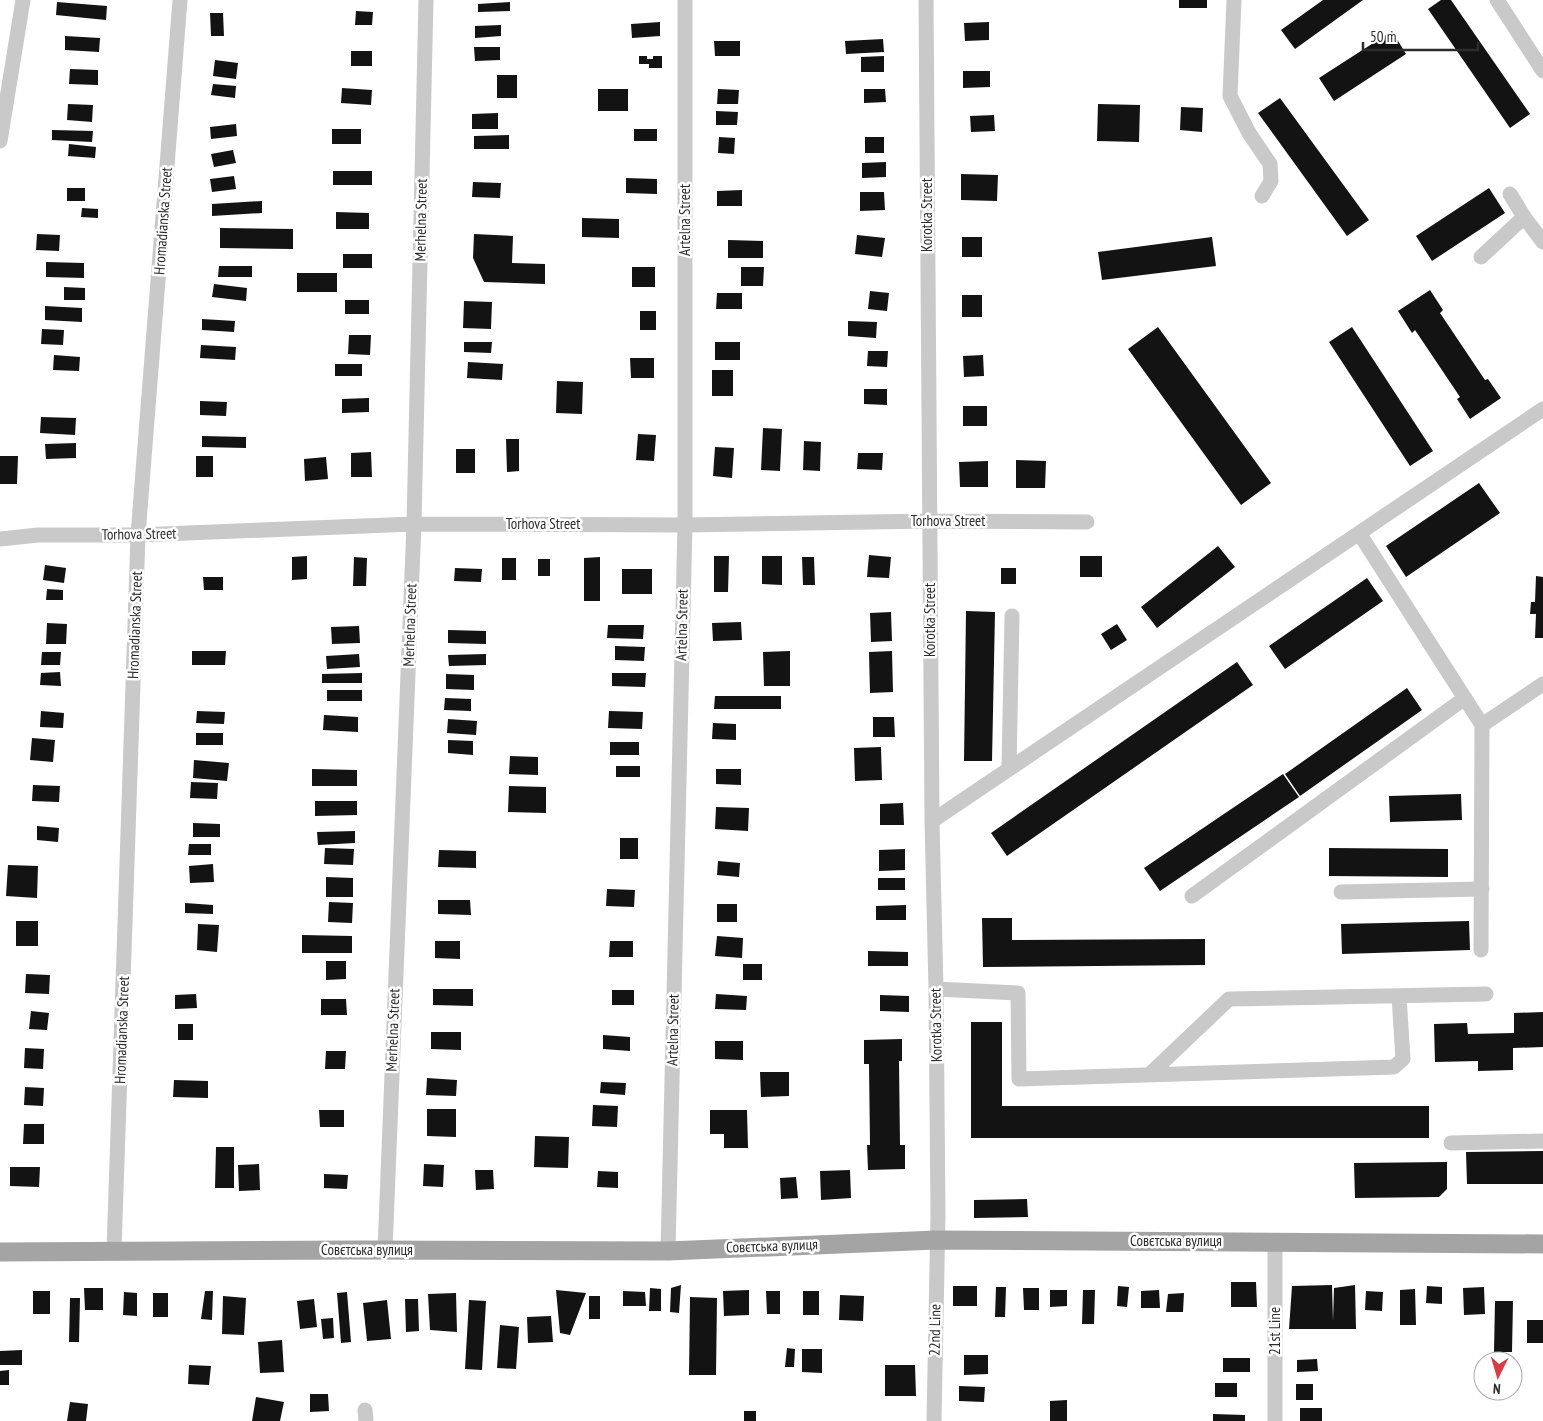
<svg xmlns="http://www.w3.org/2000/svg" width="1543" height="1421" viewBox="0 0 1543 1421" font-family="'PT Sans Narrow',sans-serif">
	<rect width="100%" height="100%" fill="#fff"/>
	<path fill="#131313" d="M1179 0H1207V8H1179Z
		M1323 0H1363L1295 49 1281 30Z
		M1441 0H1451L1530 114 1510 128 1428 9Z
		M57 2 107 6 106 20 56 15Z
		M510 2V11L478 12V4Z
		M356 11 373 12 372 25H355Z
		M210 13H223L224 36H211Z
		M660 22V36L632 38 631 24Z
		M989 22V40L965 41 964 23Z
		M501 25V36L475 38V26Z
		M1392 31 1406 54 1334 101 1319 78Z
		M65 36 100 38 99 52 65 50Z
		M883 39 884 52 846 54 845 41Z
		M714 41H740V56H715Z
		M474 47H500V60L475 61Z
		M351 51H372V66H351Z
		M639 56H647V59H653V56H662V68H649V64H639Z
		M884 56V72H861V57Z
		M215 60 238 63 236 79 213 76Z
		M70 69 98 70V85L69 84Z
		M963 71H990V87L963 88Z
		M497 75H517V98H497Z
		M213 84 236 86 235 98 211 95Z
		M342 88 372 90 371 105 341 103Z
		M598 89H628V111H598Z
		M718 89 739 90 738 104H717Z
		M864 89H885L886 102 864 103Z
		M1280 98 1369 220 1347 236 1258 113Z
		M68 104 93 105 92 122 67 120Z
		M1098 104 1140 105 1139 142 1097 141Z
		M1181 107 1203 108 1202 132 1180 130Z
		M716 111 738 112 737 125H716Z
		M498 113V129H472V114Z
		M994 115 995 131 971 132 970 116Z
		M236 124 237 136 211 139 210 127Z
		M332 129H361V144H332Z
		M634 129H657V141H634Z
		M52 130 93 131 92 142 52 140Z
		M509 135V149H474V136Z
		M719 137 735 138 734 154 718 153Z
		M865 137H884V153H865Z
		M69 144 96 147 95 158 68 156Z
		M233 150 236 163 214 167 211 154Z
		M886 162V177L862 178V163Z
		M333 171H372V185H333Z
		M961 174 998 175 997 201 961 200Z
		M234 176 236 189 212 192 210 179Z
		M626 178 657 179V194L626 193Z
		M473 182 501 183 500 198 472 197Z
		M67 188H85V201H67Z
		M1489 188 1505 213 1432 261 1416 236Z
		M742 190V206H717V191Z
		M860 192H884L885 210 860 211Z
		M262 201V213L212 216V204Z
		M82 208 98 209V218L81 217Z
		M336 212 369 213V229H336Z
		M582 218 619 219V238L582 237Z
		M220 228 293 229V249L220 248Z
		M37 234 60 235 59 251 36 250Z
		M474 234 513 236 512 263 545 264V284L484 282 473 258Z
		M857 235 885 238 882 257 855 254Z
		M962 237H982V257H962Z
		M1212 237 1216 266 1102 280 1098 252Z
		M728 240 763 241V258H728Z
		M343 254H372V268H343Z
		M46 262 84 263V278L46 277Z
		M219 266H252V277H218Z
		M632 267H655V287H632Z
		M741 267H764L763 286H741Z
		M297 273H337V292H297Z
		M214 284 247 288 246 301 212 297Z
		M64 287 85 288V300H64Z
		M1430 290 1443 310 1440 313 1485 380 1488 379 1501 398 1470 419 1457 399 1460 397 1415 330 1412 333 1398 311Z
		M870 291 889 293 887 311 868 309Z
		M717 293H742V309H716Z
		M962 295H982V317H962Z
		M345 300H369V314H345Z
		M464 301 492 302 491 329 463 328Z
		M45 306 82 308V322L45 320Z
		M640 311H656V330H640Z
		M202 319 235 321 234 332 202 330Z
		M848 321 877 322 876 338 848 336Z
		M1158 327 1271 483 1241 505 1128 349Z
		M1352 327 1433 451 1410 466 1329 342Z
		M42 329 64 330 63 345 41 344Z
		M349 335H371L370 355 348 354Z
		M464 342H492L491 353 464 352Z
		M715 342H740V360H715Z
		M201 345 236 347 235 360 200 358Z
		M868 351H888L887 367 867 366Z
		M54 355 80 357 79 371 53 370Z
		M983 355 984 376 964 377 963 356Z
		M630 358H654V378H631Z
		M468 362 503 364 502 380 467 378Z
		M335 364H362V376H335Z
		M712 370H733V396H712Z
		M557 381 583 382 582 414 556 413Z
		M864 389H887V405L864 404Z
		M369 398V412L342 413V399Z
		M200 401 227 402 226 416 200 415Z
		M963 406H987V426H963Z
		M41 417 76 418 75 435 40 433Z
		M763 428 782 429 780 471 761 470Z
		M638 434 656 435 654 461 636 460Z
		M202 436 246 437V448L202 447Z
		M506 439H519V471L507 472Z
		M804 441 821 442 820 471 803 470Z
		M76 443V458L46 459 45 444Z
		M715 447 734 448 732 478 713 476Z
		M456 449H475V473H456Z
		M371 452 372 477H351V453Z
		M858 453H883L882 470 857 469Z
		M0 456H18L17 484H0Z
		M196 456H213V477H196Z
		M326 457 328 479 305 481 304 459Z
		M1016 460 1046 461 1045 488H1016Z
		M988 461V487H960L959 462Z
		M1479 483 1500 513 1406 577 1386 546Z
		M1218 546 1235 567 1157 628 1141 607Z
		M869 555 891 557 889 578 867 577Z
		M307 556V579L292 580V557Z
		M714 556H729L728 592H714Z
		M762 556H782V585L762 584Z
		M1080 556H1102V577H1080Z
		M354 557 367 558 366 586H353Z
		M600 557V601H584V558Z
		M802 557H814L815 585H803Z
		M502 558H516V580H502Z
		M538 559H550V576H538Z
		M45 565 66 568 64 583 43 580Z
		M455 568 482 569 481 582 454 581Z
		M1001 568H1016V584H1001Z
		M622 569H652V594H622Z
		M1536 576 1543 577V638H1535L1536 614H1530L1531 602H1535Z
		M203 577H223V590H204Z
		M1367 578 1383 601 1285 669 1269 646Z
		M47 589 63 590V600H46Z
		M966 611 995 612 992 761H964Z
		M891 612 892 641 871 642 870 613Z
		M741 622 742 640 713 641 712 623Z
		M47 623 67 624 66 644H46Z
		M1117 624 1127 640 1111 650 1101 634Z
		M608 625H644L643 639 607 638Z
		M359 626 360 643 332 644 331 627Z
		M448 630 486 631V644L448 643Z
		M615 646 645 647 644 661 615 660Z
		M192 651H226L225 665H192Z
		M790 651V686H764L763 652Z
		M892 651 893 692 870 693 869 652Z
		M42 652H61L60 665H41Z
		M359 654 360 667 327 669 326 656Z
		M486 654V665L449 666 448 655Z
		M1237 662 1253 685 1007 856 991 833Z
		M60 672 61 686 40 685 41 673Z
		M362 673V683H322V674Z
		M612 673H646L645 687 612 686Z
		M446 674 474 675V690L446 689Z
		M1407 688 1422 710 1300 796 1285 774Z
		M327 690H362V701H327Z
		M715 696H781V709H714Z
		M445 698 471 699V711L444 710Z
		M41 711 64 713 63 728 40 727Z
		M197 711 225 712 224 724 196 723Z
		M609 711 643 712 642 729 608 728Z
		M324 715 358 717V732L323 730Z
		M873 717H894L895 737H873Z
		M448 719 477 721 476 735 447 733Z
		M713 723 736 724V740L712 739Z
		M196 733H223V745H196Z
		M32 738 55 740 53 762 30 760Z
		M448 740 473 741V755L448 753Z
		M610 742H639V755H610Z
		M881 747 882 780 855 781 854 748Z
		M510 756 538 757V775L509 774Z
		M194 760 229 763 227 781 193 778Z
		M616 766H640V777H616Z
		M312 769 357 770V786H312Z
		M716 769H741V785L716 784Z
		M1283 774 1299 797 1160 891 1144 868Z
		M191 782 218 783 217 799 190 798Z
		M33 785 60 786 59 802 32 801Z
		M509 786 546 787V813L508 812Z
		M1461 794 1462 820 1390 822 1389 796Z
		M315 801H357V815L315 816Z
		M903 803 904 825H880V804Z
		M716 807 749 808 748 831 715 829Z
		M193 823 220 824V837H193Z
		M37 826 59 828 58 842 37 840Z
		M355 831V843L318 845 317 832Z
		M620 838H638V859H620Z
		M189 844H211V855H188Z
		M325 848 354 849 353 865 324 864Z
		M1329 848 1448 849V877L1329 876Z
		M905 849V870L879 871V850Z
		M439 850 476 851V868L438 867Z
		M718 861 740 863 739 877 717 875Z
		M213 864 214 882 190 883 189 866Z
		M8 865 38 866 37 898 6 896Z
		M326 877 353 878V897H326Z
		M878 878H905V890H878Z
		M607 889 635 890 634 907 606 906Z
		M438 900H470L471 915 438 914Z
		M329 902 353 903 352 923 328 922Z
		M185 903 213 905V914L185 913Z
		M717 904H737V922H717Z
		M906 905V920H876V906Z
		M982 918H1012V940L1205 939V965L983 967Z
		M16 921H38V946H16Z
		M1469 921 1470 950 1342 954 1341 924Z
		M198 924 219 925 217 952 197 950Z
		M302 935 352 936V953H302Z
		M717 936 743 938 742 958 715 956Z
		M435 941H460V959L435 958Z
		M610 941H633V957H609Z
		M868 951 908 952V966H868Z
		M326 961H346V979L326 980Z
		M743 964H762V980H743Z
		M26 974 50 975 49 994 25 993Z
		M433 989H473V1006L433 1005Z
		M612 990H634V1005H612Z
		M196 994 197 1008 175 1009V995Z
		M716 994 747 996 746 1010 715 1009Z
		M880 995 909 996V1012L880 1011Z
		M321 999H346L347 1015H321Z
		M31 1011 49 1013 47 1030 29 1029Z
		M1543 1012V1047L1513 1048V1070L1478 1071V1061L1435 1062 1434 1024 1467 1023 1468 1034 1514 1033V1013Z
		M971 1022H1002V1106H1429V1138H971Z
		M178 1024H193V1040H178Z
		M431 1032H461V1050L431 1049Z
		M603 1035 630 1037V1051L603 1049Z
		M902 1039V1061H899L900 1145H905V1169L868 1170 867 1145H870L869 1064H864V1040Z
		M715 1041H743V1060L715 1059Z
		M25 1048 44 1049 43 1069 24 1068Z
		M326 1051H346L345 1069H325Z
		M760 1072H789V1096L761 1097Z
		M427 1078 457 1080 456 1096 426 1095Z
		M174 1080 208 1081V1098L173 1097Z
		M601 1082 626 1083 625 1095 600 1093Z
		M25 1087 44 1088 43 1106 24 1105Z
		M593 1105 618 1106 617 1127 592 1126Z
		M427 1109H456V1137L427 1136Z
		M319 1110H344V1127H320Z
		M710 1110H747L748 1148H724V1134H710Z
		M24 1124H44V1144H23Z
		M535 1136 569 1137 568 1168 534 1167Z
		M216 1147H234V1188H215Z
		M1543 1151V1184H1467L1466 1152Z
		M1447 1162V1189L1439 1197 1355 1198 1354 1163Z
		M259 1164 260 1190 239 1191 238 1165Z
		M424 1164 444 1165 443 1187 423 1186Z
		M10 1167H40L39 1187 10 1186Z
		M475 1170H493L494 1189 476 1190Z
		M850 1170 851 1198 821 1200 820 1171Z
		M598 1171 618 1172V1188L597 1187Z
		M324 1174 348 1175 347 1189 324 1188Z
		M796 1177 798 1198 781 1199 780 1178Z
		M1027 1199 1028 1217 974 1218V1200Z
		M1231 1282H1256L1257 1307H1231Z
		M681 1285 679 1313 670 1312 671 1288Z
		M1332 1285 1333 1321 1334 1288 1355 1285 1356 1329H1289L1292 1286Z
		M953 1286H977V1306H953Z
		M1118 1286 1129 1287 1127 1307 1117 1306Z
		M1427 1286 1442 1287V1304L1426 1303Z
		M996 1287H1006L1005 1317H995Z
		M1484 1287 1485 1314 1464 1315 1463 1288Z
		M84 1288H103V1310H85Z
		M650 1288 661 1289V1311H649Z
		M1023 1288H1039V1310H1024Z
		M1415 1289 1416 1325H1400V1290Z
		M556 1290 586 1293 570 1335 560 1333Z
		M749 1290V1315L724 1316 723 1291Z
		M1050 1290H1067V1306L1050 1307Z
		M1083 1290H1095L1094 1324H1082Z
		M1159 1290 1160 1308H1141V1291Z
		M33 1291H50V1314H33Z
		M205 1291H213L212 1320 201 1319Z
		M623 1291 645 1292 646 1306H623Z
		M766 1291H780V1314H767Z
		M803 1291H819V1315H803Z
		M1366 1291 1383 1292 1382 1311 1365 1310Z
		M124 1292 137 1293V1316L123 1315Z
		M347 1292 351 1342 341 1343 337 1293Z
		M153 1293H168V1317H153Z
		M456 1293 457 1332 430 1330 428 1294Z
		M1184 1293 1183 1312H1166L1168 1294Z
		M840 1295 864 1296 863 1321 839 1320Z
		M223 1296 246 1298 244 1335 222 1334Z
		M589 1296H600V1319H589Z
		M690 1297 717 1298 716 1375H689Z
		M70 1298H80L79 1342H69Z
		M314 1299 317 1327 300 1329 297 1301Z
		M405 1299H418L419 1331 406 1332Z
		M387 1300 391 1339 367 1341 363 1303Z
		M469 1300 486 1301 482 1370 465 1369Z
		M1495 1301H1513L1512 1352H1494Z
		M551 1316 553 1342 528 1343 527 1317Z
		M333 1318 334 1338 323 1339 321 1319Z
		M1527 1320H1543V1343H1527Z
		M500 1325 519 1327 516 1369 497 1368Z
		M282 1340 284 1372 260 1373 258 1342Z
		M787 1348 795 1349 794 1367H785Z
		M802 1349H822V1373L802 1372Z
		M22 1350V1365H0V1351Z
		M964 1355H988V1374L964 1375Z
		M1223 1358H1250V1372H1223Z
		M1317 1359 1318 1371 1297 1372V1360Z
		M189 1365 211 1366 209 1385 188 1384Z
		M885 1365H915L916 1396H885Z
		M9 1370V1385H0V1371Z
		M1215 1383H1237V1397H1215Z
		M1296 1384H1313V1400H1296Z
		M959 1386 985 1387 984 1402 959 1401Z
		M310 1394H328L329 1411 310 1412Z
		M256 1397 284 1402 280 1421H252Z
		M1067 1400V1421H1050V1401Z
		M70 1402 88 1404 86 1421H67Z
		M1300 1408H1322V1421H1300Z
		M744 1411H756V1421H744Z
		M1213 1414 1245 1415V1421H1213Z"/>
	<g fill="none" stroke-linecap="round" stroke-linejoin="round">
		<path stroke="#c9c9c9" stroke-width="15" d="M926 0 932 821 936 989 938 1215 934 1421
			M1234 0 1230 96 1249 133 1270 164 1271 181 1262 196
			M1497 0 1543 71
			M0 141 23 0
			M1510 194 1524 217 1543 242
			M1481 257 1524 217
			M1359 533 1482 725 1481 950
			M0 539 38 535H138L414 524 685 525 930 521 1087 522
			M1482 725 1543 684
			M1009 768 1012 616
			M932 821 1543 409
			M1341 892 1482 889
			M1192 896 1465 698
			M936 989 1018 993 1019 1079 1394 1067 1403 1059 1399 996
			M1149 1075 1229 999 1486 994
			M1451 1143 1543 1141
			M385 1250 414 524 426 0
			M114 1251 138 535 180 0
			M668 1251 685 525V0
			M365 1410 366 1421
			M1275 1421V1242"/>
		<path stroke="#a4a4a4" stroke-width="19" d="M0 1252 359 1250 668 1251 936 1240 1543 1244"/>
	</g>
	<g text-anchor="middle" stroke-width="5" stroke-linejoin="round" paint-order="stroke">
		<g font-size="15" fill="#2c2c2c" stroke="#fff">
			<text transform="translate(927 215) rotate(-90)" y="5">Korotka Street</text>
			<text transform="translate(421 220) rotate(-89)" y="5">Merhelna Street</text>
			<text transform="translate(685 220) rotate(-90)" y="5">Artelna Street</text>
			<text transform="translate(163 221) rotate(-86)" y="5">Hromadianska Street</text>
			<text x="948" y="526">Torhova Street</text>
			<text x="543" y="529">Torhova Street</text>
			<text transform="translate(139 534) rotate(-1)" y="5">Torhova Street</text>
			<text transform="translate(930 620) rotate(-90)" y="5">Korotka Street</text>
			<text transform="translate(135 625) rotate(-88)" y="5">Hromadianska Street</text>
			<text transform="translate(410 625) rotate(-88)" y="5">Merhelna Street</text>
			<text transform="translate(682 625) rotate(-89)" y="5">Artelna Street</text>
			<text transform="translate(936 1025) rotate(-91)" y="5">Korotka Street</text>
			<text transform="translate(122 1030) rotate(-88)" y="5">Hromadianska Street</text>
			<text transform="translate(393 1030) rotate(-88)" y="5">Merhelna Street</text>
			<text transform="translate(673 1030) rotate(-89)" y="5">Artelna Street</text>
			<text x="1176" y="1246">Совєтська вулиця</text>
			<text transform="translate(772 1246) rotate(-2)" y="5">Совєтська вулиця</text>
			<text x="367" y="1255">Совєтська вулиця</text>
			<text transform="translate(935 1330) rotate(-89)" y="5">22nd Line</text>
			<text transform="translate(1275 1331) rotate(-90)" y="5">21st Line</text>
		</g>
	</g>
	<g transform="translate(1498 1376) rotate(185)"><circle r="24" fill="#ffffff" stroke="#ababab"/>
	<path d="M0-4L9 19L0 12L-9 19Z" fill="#d43e45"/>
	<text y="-8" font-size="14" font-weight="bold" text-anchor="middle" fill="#2c2c2c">N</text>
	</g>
	<path d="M1363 42v8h115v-8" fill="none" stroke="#2c2c2c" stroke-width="2.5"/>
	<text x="1370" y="42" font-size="15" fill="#2c2c2c" stroke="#ffffff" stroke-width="4" paint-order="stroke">50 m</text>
</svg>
